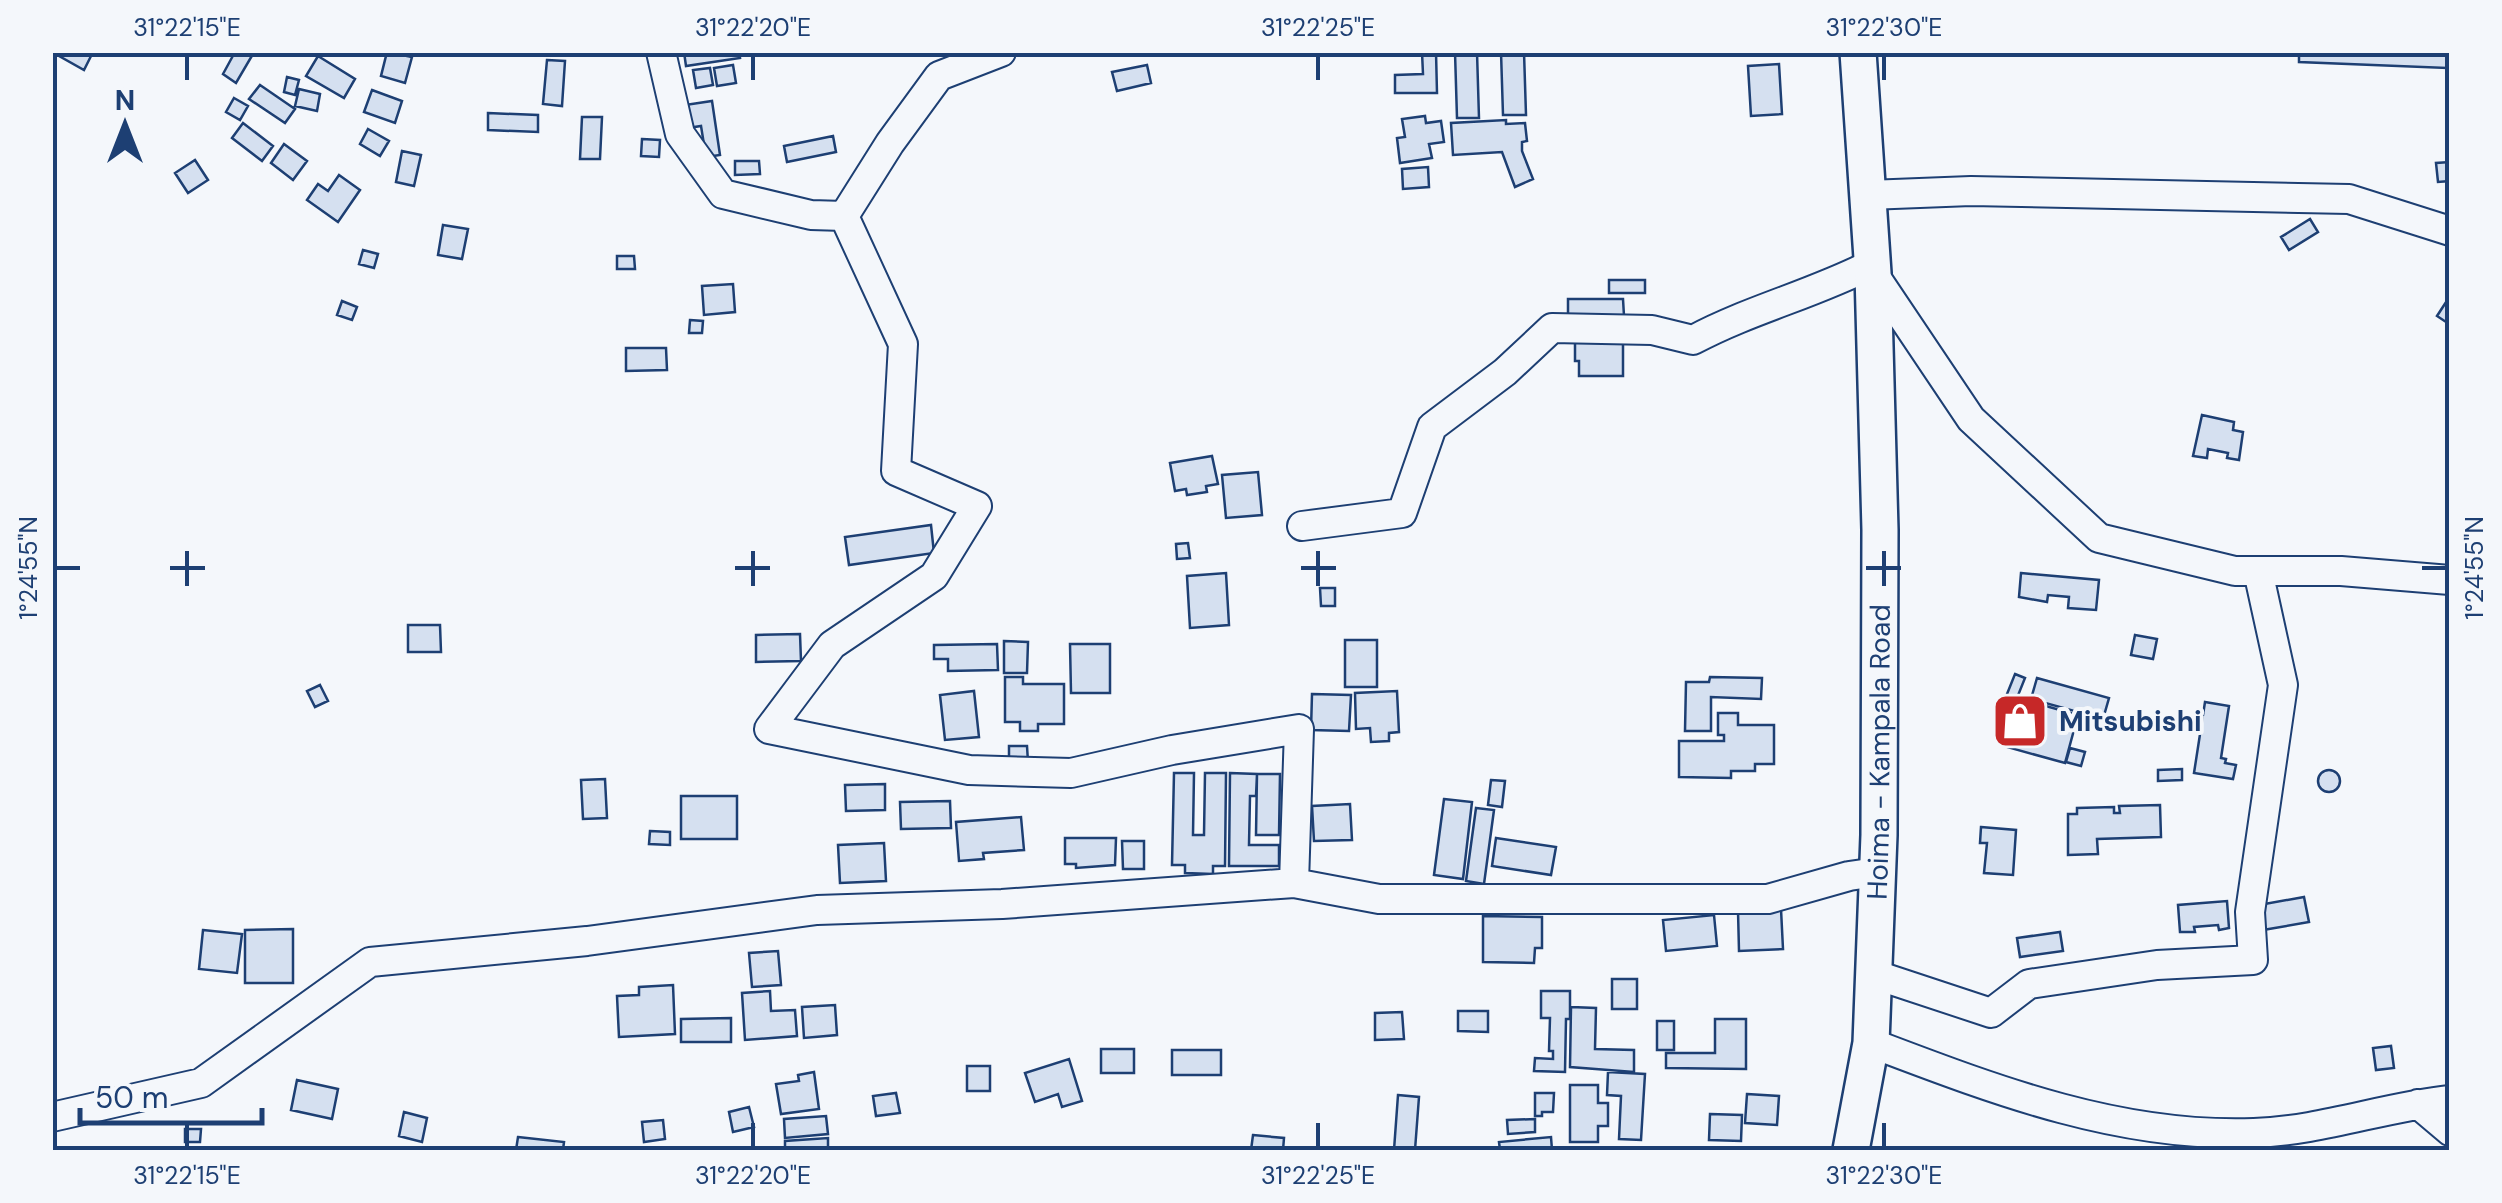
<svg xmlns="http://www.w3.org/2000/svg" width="2502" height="1203" viewBox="0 0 2502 1203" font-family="'DM Sans',sans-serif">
	<rect width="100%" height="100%" fill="#f4f7fb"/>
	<path fill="#d5e0f0" stroke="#1d3f73" stroke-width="2.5" d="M52 52H93L84 70Z
		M235 52 253 54 236 83 223 74Z
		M387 52 412 57 405 83 381 76Z
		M684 52H739L740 58 686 66Z
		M1422 52H1436L1437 93H1395V75L1423 74Z
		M1455 52H1477L1479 118H1457Z
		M1501 52H1524L1526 115H1503Z
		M2299 52H2448L2447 68 2299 62Z
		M318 56 355 79 344 98 306 76Z
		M547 60 565 61 562 106 543 104Z
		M1779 64 1782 114 1751 116 1748 66Z
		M733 65 736 83 717 86 714 68Z
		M1147 65 1151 83 1117 91 1112 72Z
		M710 68 713 85 696 88 693 70Z
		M287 77 299 80 295 95 284 92Z
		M260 85 295 109 285 123 249 99Z
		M299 89 320 94 317 111 295 106Z
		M372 90 402 101 395 123 364 112Z
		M234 98 248 106 240 120 226 112Z
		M712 101 720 155 706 157 701 126 688 128 685 105Z
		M488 113 538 115V132L488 130Z
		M1425 116 1426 123 1441 121 1444 142 1429 144 1432 158 1400 163 1397 138 1405 137 1402 119Z
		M582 117H602L600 159H580Z
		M1506 120V124L1525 123 1527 141 1522 142V151L1533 179 1515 187 1502 152 1453 155 1451 123Z
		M243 123 273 146 262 161 232 138Z
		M368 129 389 141 380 156 360 144Z
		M833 136 836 152 787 162 784 146Z
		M642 139 660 140 659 157 641 156Z
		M284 144 307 161 293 180 271 163Z
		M402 151 421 155 414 186 396 182Z
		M195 160 208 180 188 193 175 173Z
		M735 161H759L760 174 735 175Z
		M2450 162V181L2438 182 2436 163Z
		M1428 167 1429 187 1403 189 1402 169Z
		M339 175 360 190 338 222 307 200 318 184 328 191Z
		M2310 219 2318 232 2289 250 2281 237Z
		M443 225 468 229 462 259 438 255Z
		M363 250 378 254 374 268 359 264Z
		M617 256H634L635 269H617Z
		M1609 280H1645V293H1609Z
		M733 284 735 312 704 315 702 286Z
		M2450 296V323L2449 324 2437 316Z
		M1568 299H1623L1624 316H1568Z
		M342 301 357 307 352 320 337 315Z
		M690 320 703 321 702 333H689Z
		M1575 337H1623V376H1579V361H1575Z
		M626 348H666L667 370 626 371Z
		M2202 415 2234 422 2233 430 2243 432 2239 460 2227 458 2228 453 2208 449 2207 458 2193 456Z
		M1212 456 1218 484 1206 486 1207 492 1187 495 1186 489 1175 491 1170 463Z
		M1258 472 1262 515 1226 518 1222 475Z
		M931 525 934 553 849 565 845 537Z
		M1188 543 1190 558 1177 559 1176 544Z
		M1226 573 1229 625 1190 628 1187 576Z
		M2021 573 2099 580 2096 610 2068 608 2069 597 2048 595 2047 602 2019 597Z
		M1320 588H1335V606H1321Z
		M408 625H440L441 652H408Z
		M800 634 801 661 756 662V635Z
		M2135 635 2157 639 2153 659 2131 655Z
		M1345 640H1377V687H1345Z
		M1004 641 1028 642 1027 673H1004Z
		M997 644 998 670 948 671V659H934V645Z
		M1070 644H1110V693H1071Z
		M2015 674 2025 678 2017 698 2007 694Z
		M1005 677H1023V684H1064V724H1038V731H1020V722H1005Z
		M1710 677 1762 678 1761 699 1711 697V731H1685L1686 682H1709Z
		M2037 678 2109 698 2103 719 2031 699Z
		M320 685 328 701 315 707 307 691Z
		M974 691 979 737 945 740 940 695Z
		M1397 691 1399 732 1389 733V741L1371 742 1370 728 1356 729 1355 693Z
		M1312 694 1351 695 1349 731 1311 730Z
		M2021 699 2078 715 2065 763 2007 747Z
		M2205 702 2229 706 2221 758 2226 759 2225 763 2236 765 2233 779 2194 773Z
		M1718 713H1738V725H1774V764H1755V771H1731V778L1679 777V741H1724V735H1718Z
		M1009 746H1027L1028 762 1009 763Z
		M2070 748 2085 752 2081 766 2066 762Z
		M2182 769V780L2158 781V770Z
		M2318 781a11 11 0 1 1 22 0a11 11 0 1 1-22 0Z
		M1174 773H1194L1193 835H1204L1205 773H1226L1225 866H1213V874L1185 873V865H1172Z
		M1230 773 1257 774 1256 796H1250L1249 845H1279V866H1229Z
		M1257 774H1280L1279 835H1256Z
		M605 779 607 818 583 819 581 780Z
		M1491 780 1505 781 1502 807 1488 805Z
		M885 784V810L846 811 845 785Z
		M681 796H737V839H681Z
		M1444 799 1472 802 1463 879 1434 875Z
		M950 801 951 828 901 829 900 802Z
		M1350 804 1352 840 1314 841 1312 806Z
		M2160 805 2161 837 2097 839 2098 854 2068 855V814H2077V808L2114 807V813H2120L2119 806Z
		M1476 808 1494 810 1484 884 1466 881Z
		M1021 817 1024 850 983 853 984 859 959 861 956 822Z
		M1981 827 2016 830 2013 875 1984 873 1987 843H1980Z
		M650 831 670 832V845L649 844Z
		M1065 838H1116L1115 865 1076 868V864H1065Z
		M1496 838 1556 847 1551 875 1492 866Z
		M1122 841H1144V869H1123Z
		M884 843 886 881 840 883 838 845Z
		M2304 897 2309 922 2263 930 2259 905Z
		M2227 901 2229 928 2219 930 2218 925 2194 927 2195 932H2180L2178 905Z
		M1781 909 1783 949 1739 951 1738 911Z
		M1714 915 1717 946 1666 951 1663 920Z
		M1483 916 1542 917V948H1535L1534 963 1483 962Z
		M293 929V983H245V930Z
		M203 930 242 934 237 973 199 969Z
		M2060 932 2063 951 2020 957 2017 938Z
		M778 951 781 985 752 987 749 953Z
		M1612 979H1637V1009H1612Z
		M673 985 675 1034 619 1037 617 996 639 995V987Z
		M770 991 771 1011 795 1010 797 1036 745 1040 742 993Z
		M1541 991H1570V1019H1566L1565 1072 1534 1071 1535 1058 1553 1059V1051H1549L1550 1018H1541Z
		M835 1005 837 1035 804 1038 802 1007Z
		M1571 1007 1596 1008 1595 1049 1634 1050V1072L1570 1067Z
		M1458 1011H1488V1032L1458 1031Z
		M1402 1012 1404 1039 1375 1040V1013Z
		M731 1018V1042H681V1019Z
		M1715 1019H1746V1069L1666 1068V1053H1715Z
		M1657 1021H1674V1050H1657Z
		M2391 1046 2394 1068 2376 1070 2373 1048Z
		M1101 1049H1134V1073H1101Z
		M1172 1050H1221V1075H1172Z
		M1069 1059 1082 1101 1062 1107 1058 1094 1035 1102 1025 1073Z
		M967 1066H990V1091H967Z
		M814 1072 819 1109 781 1114 776 1084 799 1081 798 1075Z
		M1608 1072 1645 1074 1641 1140 1619 1139 1621 1096 1607 1095Z
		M297 1080 338 1089 332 1119 291 1110Z
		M1570 1085H1598V1103H1608V1126H1598V1142H1570Z
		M896 1093 900 1113 876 1116 873 1096Z
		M1535 1093H1554L1553 1112H1542V1116H1535Z
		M1747 1094 1779 1096 1777 1125 1745 1123Z
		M1398 1095 1419 1097 1415 1150H1394Z
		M749 1107 754 1127 733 1132 729 1112Z
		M404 1112 427 1118 422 1142 399 1136Z
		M1710 1114 1742 1115 1741 1141 1709 1140Z
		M826 1116 828 1134 785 1138 784 1119Z
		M1535 1119V1132L1508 1134 1507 1120Z
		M663 1120 665 1139 644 1142 642 1122Z
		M185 1129H201L200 1142H185Z
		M1253 1135 1284 1138 1283 1150H1251Z
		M518 1137 564 1142 563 1150H516Z
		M1551 1137 1552 1150H1500L1499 1142Z
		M828 1138V1150H785V1141Z"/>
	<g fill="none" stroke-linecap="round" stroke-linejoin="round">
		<g stroke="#1d3f73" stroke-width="32">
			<path id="minor" d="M661 52 680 134 723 194 811 215 844 216 903 344 896 471 977 506 934 576 832 645 769 729 969 770 1071 773 1172 750 1299 729 1294 883
				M1868 195 1971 191 2349 199 2450 231
				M844 216 890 143 939 76 1001 52
				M1873 273 1971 419 2099 538 2235 571H2341L2450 580
				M1302 526 1402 513 1432 427 1505 372 1552 328 1652 330 1693 340C1751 309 1814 294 1872 264
				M1873 974 1991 1013 2029 984 2157 965 2253 960 2250 912 2283 685 2258 571
				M1871 1043C1995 1090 2119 1138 2254 1133 2320 1131 2384 1107 2450 1100
				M2418 1104 2450 1131
				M52 1117 201 1083 370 962 587 941 817 910 1002 904 1294 883 1379 899H1768L1849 876 1877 872"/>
		</g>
		<g stroke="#1d3f73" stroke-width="40">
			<g id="major">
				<path id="s1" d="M1851 1150 1871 1043 1879 835 1880 530 1873 273 1858 52"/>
			</g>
		</g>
		<use href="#minor" stroke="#f4f7fb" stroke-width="28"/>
		<use href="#major" stroke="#f4f7fb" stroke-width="35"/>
	</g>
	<path fill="none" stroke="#1d3f73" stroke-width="4" d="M187 55V80M753 55V80M1318 55V80M1884 55V80M187 551V586M753 551V586M1318 551V586M1884 551V586M55 568H80M170 568H205M735 568H770M1301 568H1336M1866 568H1901M2422 568H2447M187 1123V1148M753 1123V1148M1318 1123V1148M1884 1123V1148"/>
	<defs>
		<g id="shop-square" transform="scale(2.875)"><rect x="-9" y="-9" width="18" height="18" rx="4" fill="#c62828" stroke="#f4f7fb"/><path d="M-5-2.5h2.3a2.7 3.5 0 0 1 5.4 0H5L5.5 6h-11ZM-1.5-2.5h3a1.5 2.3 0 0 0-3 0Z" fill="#fff"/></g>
	</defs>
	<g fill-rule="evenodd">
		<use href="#shop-square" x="2020" y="721"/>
	</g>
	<g text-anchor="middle" stroke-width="8" stroke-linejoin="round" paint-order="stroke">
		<g font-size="28" font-weight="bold" fill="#1d3f73" stroke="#f4f7fb" text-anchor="start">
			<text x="2059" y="731">Mitsubishi</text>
		</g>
		<g font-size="28" fill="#1d3f73" stroke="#f4f7fb">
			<text dy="10" stroke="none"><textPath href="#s1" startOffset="400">Hoima - Kampala Road</textPath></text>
		</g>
	</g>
	<rect width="2502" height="1203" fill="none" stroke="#f4f7fb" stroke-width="110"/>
	<g transform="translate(125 125)" stroke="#f4f7fb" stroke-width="8" paint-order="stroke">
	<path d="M0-8L18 38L0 25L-18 38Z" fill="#1d3f73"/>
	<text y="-15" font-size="28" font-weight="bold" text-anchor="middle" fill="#1d3f73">N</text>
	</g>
	<path d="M80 1108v15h182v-15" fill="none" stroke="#1d3f73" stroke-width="5"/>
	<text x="95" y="1108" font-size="30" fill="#1d3f73" stroke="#f4f7fb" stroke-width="8" paint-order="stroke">50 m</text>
	<rect x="55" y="55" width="2392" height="1093" fill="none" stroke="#1d3f73" stroke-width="4"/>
	<g font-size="25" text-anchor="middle" fill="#1d3f73">
		<text x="187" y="36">31°22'15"E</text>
		<text x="753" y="36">31°22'20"E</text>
		<text x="1318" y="36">31°22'25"E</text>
		<text x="1884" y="36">31°22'30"E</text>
		<text transform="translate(28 568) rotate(-90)" y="9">1°24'55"N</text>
		<text transform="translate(2474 568) rotate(-90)" y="9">1°24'55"N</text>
		<text x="187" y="1184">31°22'15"E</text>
		<text x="753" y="1184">31°22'20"E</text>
		<text x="1318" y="1184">31°22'25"E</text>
		<text x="1884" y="1184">31°22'30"E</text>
	</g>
</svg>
